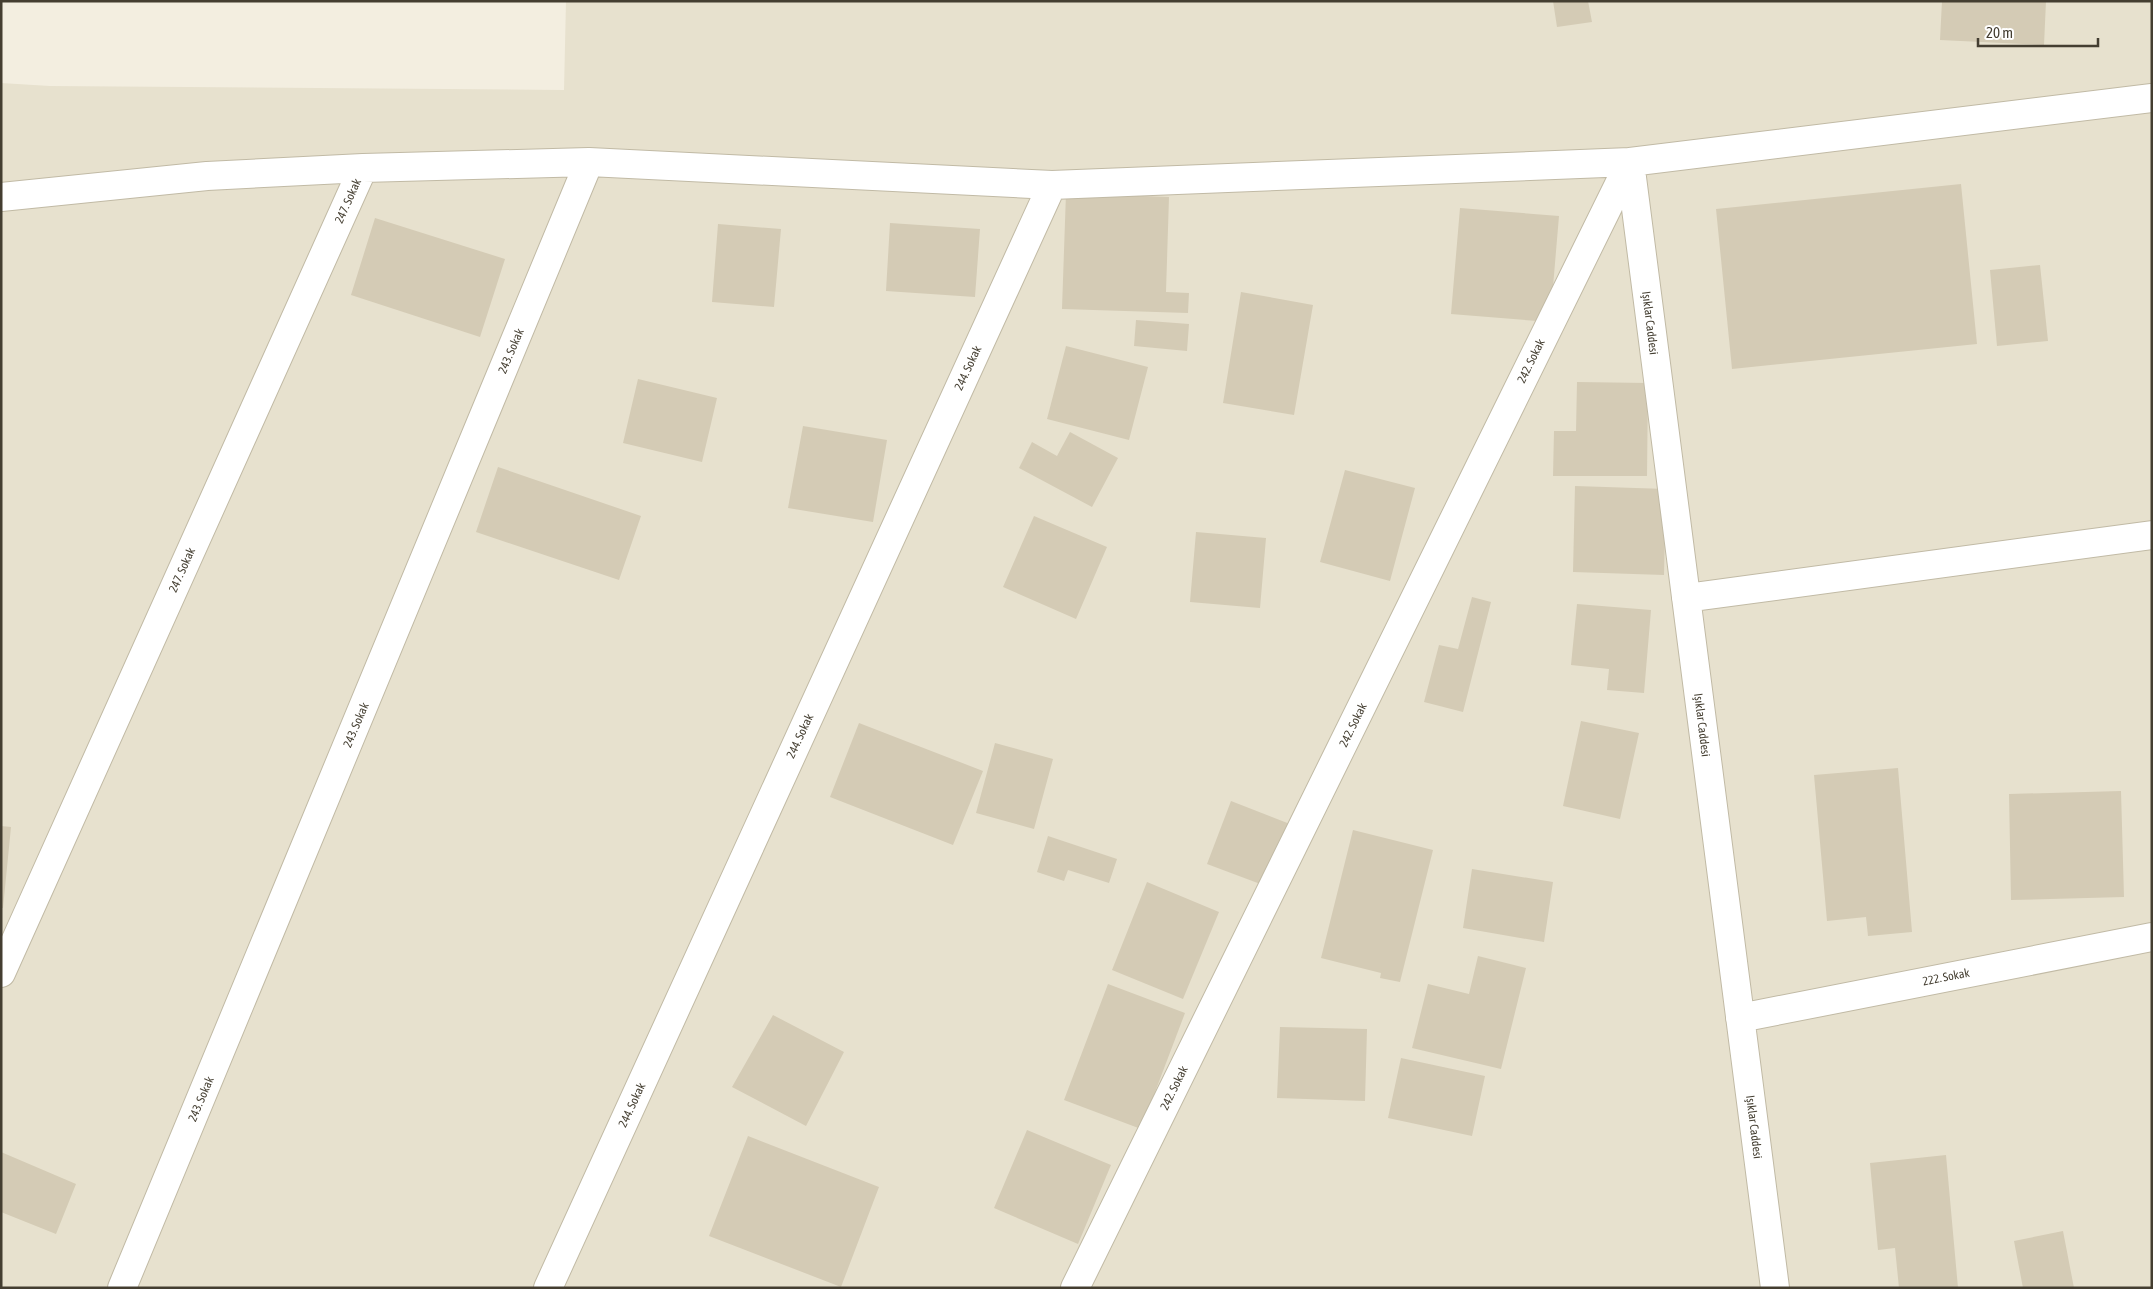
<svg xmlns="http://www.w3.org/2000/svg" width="2153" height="1289" viewBox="0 0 2153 1289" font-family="'Asap Condensed',sans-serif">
	<rect width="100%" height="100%" fill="#f3eee0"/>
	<path fill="#e7e1ce" d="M566 1H2152V1288H1V83L50 86 564 90Z"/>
	<path fill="#d4cbb5" d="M1553 1H1588L1592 22 1557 27Z
		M1942 1H2046L2044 45 1940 40Z
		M1961 184 1977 344 1732 369 1716 209Z
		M1066 193 1169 197 1166 292 1189 293 1188 313 1062 309Z
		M1460 208 1559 216 1550 322 1451 314Z
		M375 218 505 259 480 337 351 295Z
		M890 223 980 229 975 297 886 291Z
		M718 224 781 229 774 307 712 302Z
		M2040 265 2048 341 1997 346 1990 270Z
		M1241 292 1313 305 1294 415 1223 403Z
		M1136 320 1189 324 1187 351 1134 346Z
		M1066 346 1148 367 1129 440 1047 419Z
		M638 379 717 398 702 462 623 443Z
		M1577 382 1648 383 1647 476H1553L1554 431H1576Z
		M803 426 887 440 873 522 788 508Z
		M1070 432 1118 458 1092 507 1019 468 1032 442 1057 456Z
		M498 467 641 516 619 580 476 532Z
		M1345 470 1415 488 1390 581 1320 562Z
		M1575 486 1666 489 1664 575 1573 572Z
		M1034 516 1107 547 1076 619 1003 587Z
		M1196 532 1266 538 1260 608 1190 602Z
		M1472 597 1491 602 1463 712 1424 702 1439 645 1458 649Z
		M1577 604 1651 610 1644 693 1607 690 1609 669 1571 665Z
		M1581 721 1639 733 1620 819 1563 806Z
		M859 723 983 771 953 845 830 797Z
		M995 743 1053 759 1034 829 976 813Z
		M1898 768 1912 932 1868 936 1866 917 1827 921 1814 775Z
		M2121 791 2124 897 2011 900 2009 794Z
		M1231 801 1295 826 1271 888 1207 864Z
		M1 826 11 827 3 908H1Z
		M1353 830 1433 850 1400 982 1380 978 1381 973 1321 958Z
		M1048 836 1117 859 1109 883 1068 870 1064 881 1037 872Z
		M1472 869 1553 882 1544 942 1463 928Z
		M1147 882 1219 912 1183 999 1112 970Z
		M1478 956 1526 968 1501 1069 1412 1048 1428 984 1469 994Z
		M1108 984 1185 1013 1141 1129 1064 1100Z
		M773 1015 844 1052 806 1126 732 1087Z
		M1280 1027 1367 1029 1365 1101 1277 1098Z
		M1401 1058 1485 1076 1472 1136 1388 1118Z
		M1027 1130 1111 1165 1078 1244 994 1208Z
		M748 1136 879 1187 841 1287 709 1236Z
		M1 1152 76 1184 56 1234 1 1212Z
		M1946 1155 1958 1288H1899L1895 1248 1878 1250 1870 1163Z
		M2063 1231 2074 1288H2023L2014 1241Z"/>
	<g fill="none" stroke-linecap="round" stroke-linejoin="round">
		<g stroke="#c1baa5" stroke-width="30">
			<path id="minor" d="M1630 162 1775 1288
				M1 197 207 176 363 168 589 162 1052 185 1630 162 2152 98
				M1686 598 2152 535
				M1 973 363 168
				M1740 1018 2152 937
				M122 1288 589 162
				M548 1288 1052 185
				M1075 1288 1630 162"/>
		</g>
		<use href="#minor" stroke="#fff" stroke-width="28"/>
	</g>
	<g text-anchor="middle" stroke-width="4.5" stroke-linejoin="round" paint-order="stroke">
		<g font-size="12" fill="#443e31" stroke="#fff">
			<text transform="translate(348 201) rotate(-66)" y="4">247. Sokak</text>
			<text transform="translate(1650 323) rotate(83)" y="4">Işıklar Caddesi</text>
			<text transform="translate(511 351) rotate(-67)" y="4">243. Sokak</text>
			<text transform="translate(1531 361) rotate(-64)" y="4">242. Sokak</text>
			<text transform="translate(968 368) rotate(-65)" y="4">244. Sokak</text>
			<text transform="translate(182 570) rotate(-66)" y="4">247. Sokak</text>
			<text transform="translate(356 725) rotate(-67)" y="4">243. Sokak</text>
			<text transform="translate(1353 725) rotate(-64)" y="4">242. Sokak</text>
			<text transform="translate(1702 725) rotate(83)" y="4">Işıklar Caddesi</text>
			<text transform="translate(800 736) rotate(-65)" y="4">244. Sokak</text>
			<text transform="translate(1946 977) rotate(-11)" y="4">222. Sokak</text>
			<text transform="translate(1174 1088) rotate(-64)" y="4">242. Sokak</text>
			<text transform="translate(201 1099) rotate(-67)" y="4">243. Sokak</text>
			<text transform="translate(632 1105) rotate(-65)" y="4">244. Sokak</text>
			<text transform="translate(1754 1127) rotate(83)" y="4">Işıklar Caddesi</text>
		</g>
	</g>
	<rect width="2153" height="1289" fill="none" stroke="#443e31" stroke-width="5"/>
	<path d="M1978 38v8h120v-8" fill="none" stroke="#443e31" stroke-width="2.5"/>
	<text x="1986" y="38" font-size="15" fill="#443e31" stroke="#ffffff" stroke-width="4" paint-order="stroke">20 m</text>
</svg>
